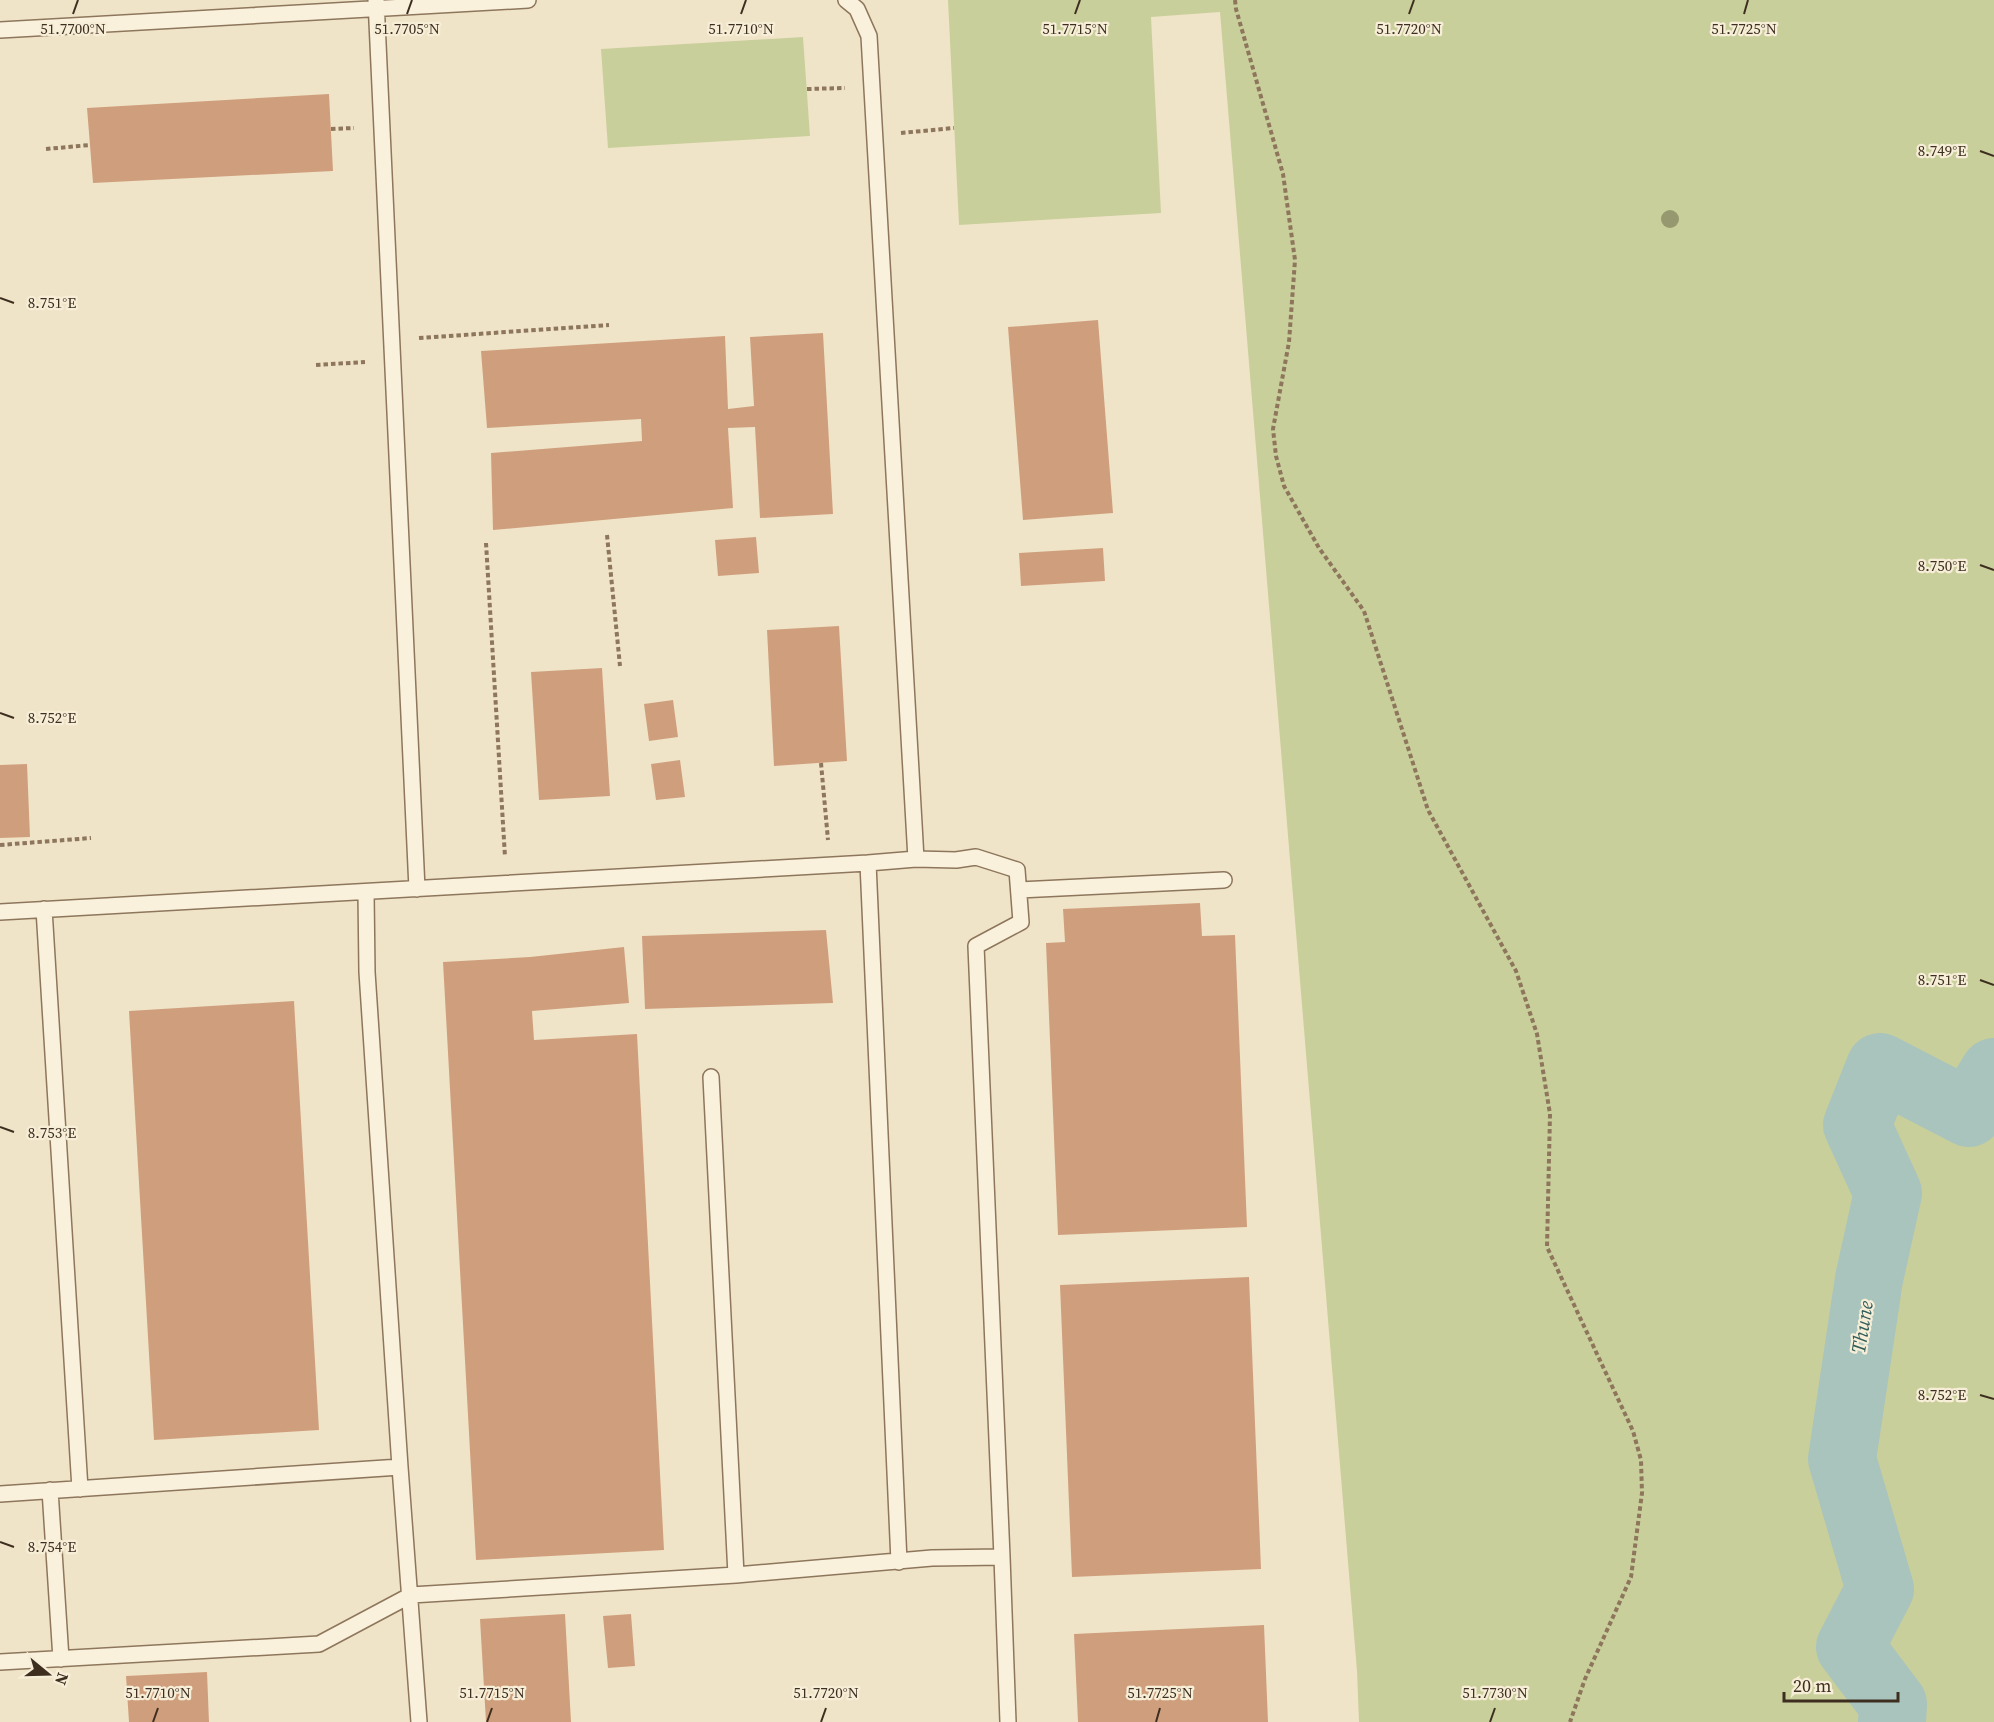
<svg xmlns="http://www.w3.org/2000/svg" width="1994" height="1722" viewBox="0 0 1994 1722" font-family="'Source Serif 4',serif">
	<rect width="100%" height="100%" fill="#f0e4c8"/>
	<path fill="#c9cf9b" d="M948 0H1994V1722H1359L1357 1671 1220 12 1151 17 1161 213 959 225Z
		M803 37 810 136 608 148 601 49Z"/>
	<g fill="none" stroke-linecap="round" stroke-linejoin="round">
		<path stroke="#a9c4bc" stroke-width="68" d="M1892 1722 1893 1704 1850 1647 1880 1589 1842 1459 1869 1279 1888 1193 1857 1125 1880 1067 1969 1113 1994 1072"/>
	</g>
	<path fill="#cf9f7d" d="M329 94 333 171 93 183 87 108Z
		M1098 320 1113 513 1023 520 1008 327Z
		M823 333 833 514 760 518 755 427 728 428 733 508 493 530 491 453 642 441 641 419 487 428 481 351 725 336 728 409 754 406 750 337Z
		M756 537 759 573 718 576 715 540Z
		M1103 548 1105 581 1021 586 1019 553Z
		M839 626 847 761 774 766 767 630Z
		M602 668 610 796 539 800 531 672Z
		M673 700 678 737 649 741 644 704Z
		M680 760 685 797 656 800 651 764Z
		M27 764 30 837 0 838V765Z
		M1200 903 1202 936 1235 935 1247 1227 1058 1235 1046 943 1065 942 1063 909Z
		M826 930 833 1003 645 1009 642 936Z
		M624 947 629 1003 532 1011 534 1040 637 1034 664 1550 476 1560 443 962 530 957Z
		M294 1001 319 1430 154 1440 129 1011Z
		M1249 1277 1261 1569 1072 1577 1060 1285Z
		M565 1614 571 1722H486L480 1619Z
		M631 1614 635 1666 608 1668 603 1616Z
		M1264 1625 1268 1722H1078L1074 1634Z
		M207 1672 209 1722H129L126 1676Z"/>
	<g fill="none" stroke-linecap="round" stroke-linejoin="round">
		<g stroke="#8d765c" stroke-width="18">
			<path id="lane" d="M376 0 417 889
				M846 0 857 9 869 36 916 859 868 863
				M0 30 528 0
				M916 859 956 860 976 857 1017 870 1021 922 976 946 1002 1557 1008 1722
				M1019 890 1224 880
				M44 909 80 1489
				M0 912 868 863 899 1562
				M711 1077 736 1575
				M400 1467 419 1722
				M50 1490 61 1659
				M0 1494 400 1467 367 972 366 893
				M0 1662 319 1644 411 1595 736 1575 932 1558 1002 1557"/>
		</g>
		<path stroke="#8d765c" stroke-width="4" stroke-dasharray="4.5 3" stroke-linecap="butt" d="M1235 0 1236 9 1283 174 1295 260 1289 342 1273 429 1276 456 1284 486 1319 548 1364 611 1428 810 1516 971 1537 1034 1550 1114 1547 1247 1633 1431 1641 1460 1642 1493 1631 1577 1585 1679 1570 1722
			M807 89 845 88
			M331 129 354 128
			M901 133 954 128
			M46 149 90 145
			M419 338 609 325
			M316 365 365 362
			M607 535 620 666
			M486 543 505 857
			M821 763 828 840
			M0 845 91 838"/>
		<use href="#lane" stroke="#faf1dc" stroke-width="15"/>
	</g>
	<circle fill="#96986f" cx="1670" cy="219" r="9"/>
	<path fill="none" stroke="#3d2e20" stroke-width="2" d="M73 14 78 0M407 14 412 0M741 14 746 0M1075 14 1080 0M1409 14 1414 0M1744 14 1748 0M1980 151 1994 156M0 298 14 303M1980 565 1994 570M0 713 14 718M1980 980 1994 985M0 1127 14 1132M1980 1395 1994 1399M0 1542 14 1547M153 1722 158 1708M487 1722 492 1708M821 1722 826 1708M1156 1722 1160 1708M1490 1722 1495 1708"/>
	<g text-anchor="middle" stroke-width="4.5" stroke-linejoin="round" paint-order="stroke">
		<g font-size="20" font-style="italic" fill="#2f5d5a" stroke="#f7eed8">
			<text transform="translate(1862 1327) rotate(-81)" y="7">Thune</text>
		</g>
	</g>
	<g font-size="15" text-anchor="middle" fill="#3d2e20" stroke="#f7eed8" stroke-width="4.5" stroke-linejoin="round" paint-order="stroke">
		<text x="741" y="34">51.7710°N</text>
		<text x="73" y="34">51.7700°N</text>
		<text x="407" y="34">51.7705°N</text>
		<text x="1075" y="34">51.7715°N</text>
		<text x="1409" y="34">51.7720°N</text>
		<text x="1744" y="34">51.7725°N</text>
		<text x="1942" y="156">8.749°E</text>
		<text x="52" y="308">8.751°E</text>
		<text x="1942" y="571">8.750°E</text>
		<text x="52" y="723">8.752°E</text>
		<text x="1942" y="985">8.751°E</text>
		<text x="52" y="1138">8.753°E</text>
		<text x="1942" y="1400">8.752°E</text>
		<text x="52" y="1552">8.754°E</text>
		<text x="158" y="1698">51.7710°N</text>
		<text x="492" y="1698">51.7715°N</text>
		<text x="826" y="1698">51.7720°N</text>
		<text x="1160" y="1698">51.7725°N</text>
		<text x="1495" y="1698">51.7730°N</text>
	</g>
	<g transform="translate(48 1674) rotate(109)" stroke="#f7eed8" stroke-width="4.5" paint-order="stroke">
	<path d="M0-4.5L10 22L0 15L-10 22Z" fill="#3d2e20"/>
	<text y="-9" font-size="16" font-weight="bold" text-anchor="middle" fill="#3d2e20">N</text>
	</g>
	<path d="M1784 1692v9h114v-9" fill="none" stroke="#3d2e20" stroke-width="3"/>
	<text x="1793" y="1692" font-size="18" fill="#3d2e20" stroke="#f7eed8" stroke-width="4.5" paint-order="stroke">20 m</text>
</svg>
